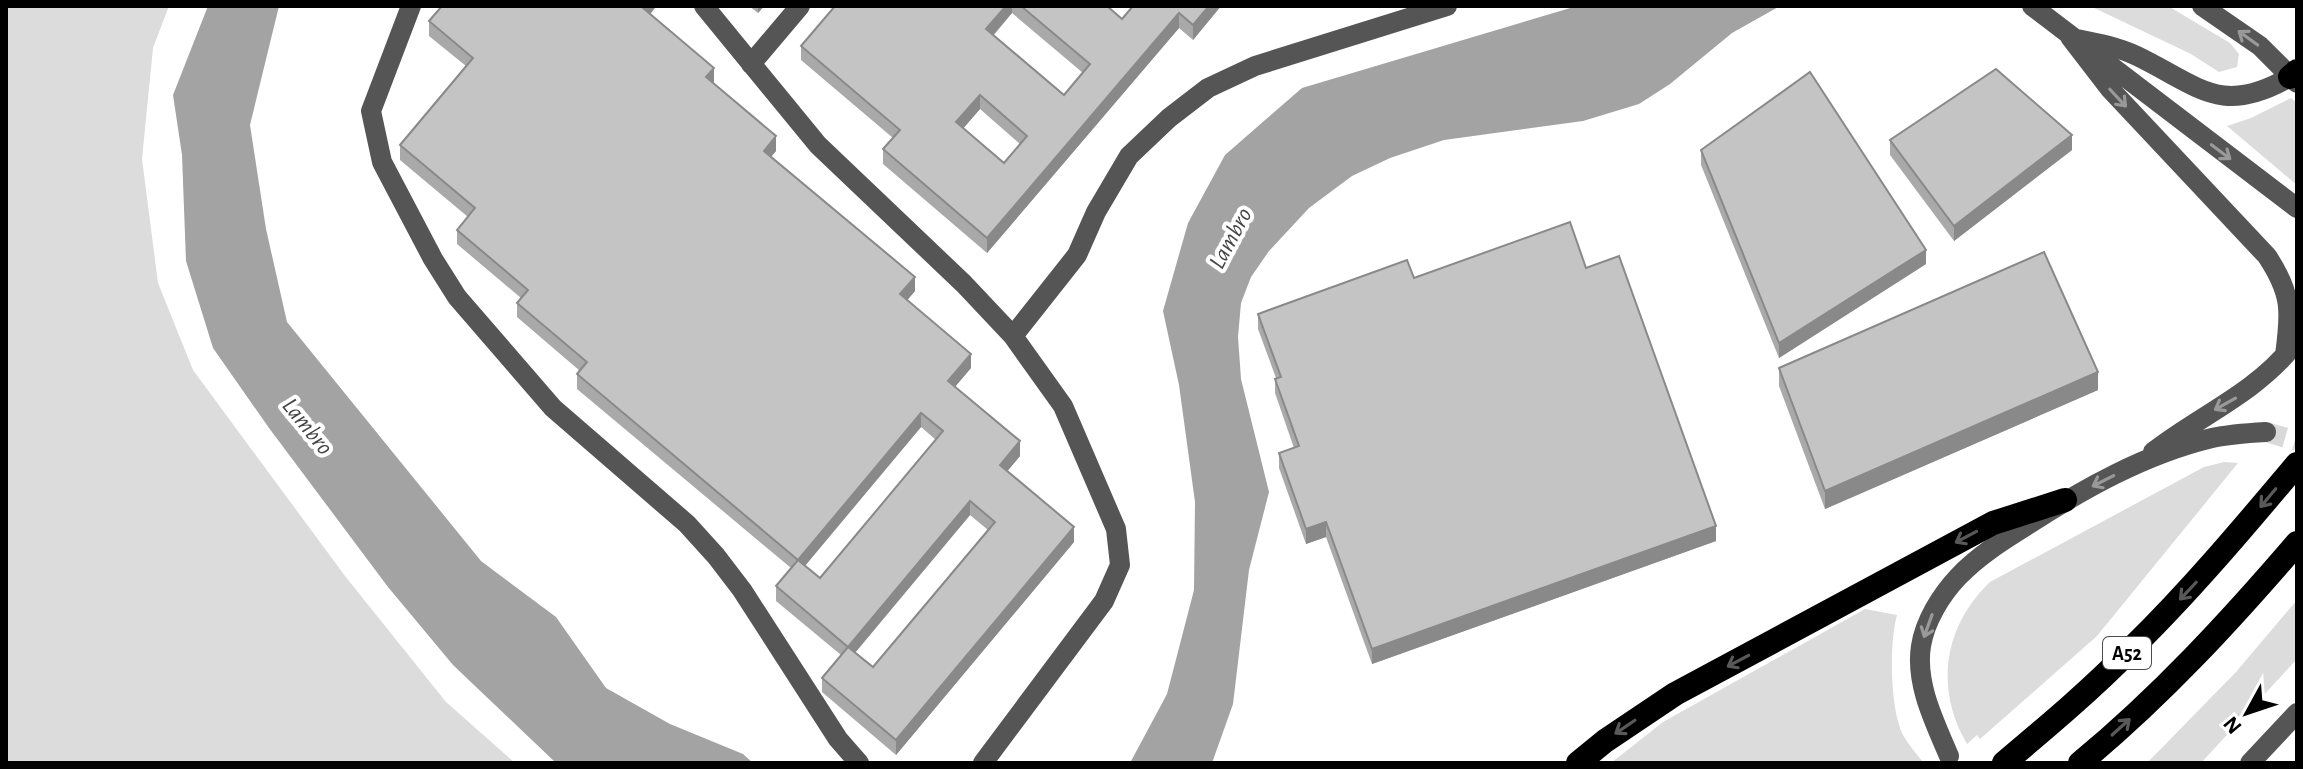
<svg xmlns="http://www.w3.org/2000/svg" width="2303" height="769" viewBox="0 0 2303 769" font-family="'Alegreya Sans',sans-serif">
	<rect width="100%" height="100%" fill="#fff"/>
	<path fill="#dcdcdc" d="M6 6H169L153 48 142 159 158 283 193 370 345 576 446 702 515 763H6Z
		M2090 6H2168L2230 43 2239 54 2237 67 2219 72 2191 54Z
		M2291 98 2297 103V185L2227 126 2251 118Z
		M2224 462 2238 463 2097 636 1980 739 1977 735 1967 744C1934 688 1944 626 1990 582L2204 467Z
		M2297 600V659L2201 763H2147L2236 672Z
		M1865 609 1897 615C1889 643 1890 709 1903 735 1908 744 1916 753 1922 761L1921 763H1611L1663 722Z"/>
	<path fill="#a3a3a3" d="M208 6H279L250 125 266 229 287 322 481 561 556 617 606 688 670 724 743 754 753 763H556L453 665 388 587 269 428 213 348 186 261 182 155 173 95Z
		M1577 6H1780L1732 33 1670 84 1639 104 1583 121 1444 140 1390 158 1352 176 1309 208 1269 251 1251 277 1241 303 1238 337 1241 379 1269 492 1249 570 1233 704 1212 763H1130L1167 694 1194 590 1195 502 1179 385 1163 311 1188 223 1225 155 1302 88Z"/>
	<g fill="none" stroke-linecap="round" stroke-linejoin="round">
		<path stroke="#d9d9d9" stroke-width="20" stroke-dasharray="20 10" stroke-linecap="butt" d="M2266 432 2297 441"/>
		<path stroke="#555" stroke-width="20" d="M411 6 371 111 382 162 433 259 457 297 553 408 687 524 716 556 742 590 838 739 859 763
			M704 6 818 145 964 284 1013 336 1063 406 1116 529 1120 565 1104 601 983 763
			M2032 6 2297 208
			M2202 6 2260 46 2297 83
			M2070 37 2110 89 2267 256C2292 294 2291 311 2285 355
			M2077 39C2098 43 2118 47 2137 56 2199 86 2221 117 2290 77
			M751 64 800 6
			M1013 336 1077 255 1096 212 1129 156 1169 118 1208 88 1255 66 1447 6
			M2153 452C2199 416 2254 394 2292 347
			M1949 756C1935 723 1915 684 1921 646 1925 621 1941 595 1958 577 1978 556 2002 541 2026 526 2083 489 2145 454 2212 438 2230 434 2248 433 2266 432
			M2250 763 2297 713"/>
		<path stroke="#000" stroke-width="24" d="M2290 77 2297 71
			M1578 763 1605 741 1675 694 1993 523 2065 500
			M2004 763C2048 726 2092 689 2132 648 2191 590 2244 527 2297 464
			M2080 763C2160 697 2230 621 2297 543"/>
	</g>
	<path fill="#a9a9a9" fill-rule="evenodd" d="M655 6 650 14 776 151 771 157 915 291 907 300 971 368 955 387 1020 456 1007 471 1074 542 896 755 822 692V678L841 655 776 601V586L791 568 577 389V374L580 371 517 317V303L521 298 457 244V230L468 217 400 160V145L466 66 429 36V21ZM921 427 936 440 820 578 805 566ZM970 515 988 530 873 667 855 653Z
		M749 6H764L758 13Z
		M835 6H1107L1122 19 1221 6 1193 40 1179 28 987 253 883 164V149L893 138 801 60V46ZM1012 13 1083 73 1064 95 994 35ZM980 109 1020 144 1004 163 963 128Z
		M1890 140 2072 150 1954 241 1890 155Z
		M1701 150 1926 264 1779 358 1701 165Z
		M1586 268 1716 541 1372 664 1326 537 1306 544 1279 468V453L1294 448 1275 393V379L1276 378 1258 329V314L1414 278Z
		M1779 368 2098 390 1825 509 1779 386Z"/>
	<path fill="#898989" d="M644 6H655V8L643 23V8Z
		M758 6H764L758 13Z
		M1006 6H1012V13L986 43V29Z
		M1209 6H1221L1193 40V25Z
		M1179 13V28L987 253V238Z
		M714 68V82L706 92V77Z
		M980 95V109L956 137V122Z
		M2072 135V150L1954 241V226Z
		M776 136V151L764 165V151Z
		M1926 250V264L1779 358V343Z
		M915 277V291L900 309V294Z
		M971 354V368L948 395V381Z
		M2098 372V390L1825 509V491Z
		M921 413V427L798 574V560Z
		M1020 441V456L1000 480V465Z
		M970 501V515L848 661V647Z
		M1326 522V537L1306 544V529Z
		M1716 526V541L1372 664V649Z
		M1074 527V542L896 755V740Z"/>
	<path fill="#c4c4c4" stroke="#898989" stroke-width="2" fill-rule="evenodd" d="M442 6H644L643 8 714 68 706 77 776 136 764 151 915 277 900 294 971 354 948 381 1020 441 1000 465 1074 527 896 740 822 678 848 647 873 667 995 522 970 501 848 647 776 586 798 560 820 578 943 431 921 413 798 560 577 374 587 362 517 303 528 290 457 230 475 208 400 145 473 58 429 21Z
		M835 6H1006L986 29 1064 95 1090 64 1021 6H1107L1122 19 1133 6H1209L1193 25 1179 13 987 238 883 149 900 130 801 46ZM980 95 1027 136 1004 163 956 122Z
		M1996 69 2072 135 1954 226 1890 140Z
		M1810 72 1926 250 1779 343 1701 150Z
		M1570 222 1586 268 1619 256 1716 526 1372 649 1326 522 1306 529 1279 453 1299 446 1275 379 1281 377 1258 314 1407 260 1414 278Z
		M2044 252 2098 372 1825 491 1779 368Z"/>
	<defs><path id="oneway-shaft" d="M-6 0H5M1.5-3L5.5 0L1.5 3" fill="none" stroke-width="1.6" stroke-linecap="round" stroke-linejoin="round" transform="scale(2)"/></defs>
	<g stroke="#999">
		<use href="#oneway-shaft" transform="translate(2248 38) rotate(-144)"/>
		<use href="#oneway-shaft" transform="translate(2118 98) rotate(47)"/>
		<use href="#oneway-shaft" transform="translate(2221 152) rotate(37)"/>
		<use href="#oneway-shaft" transform="translate(2225 404) rotate(151)"/>
		<use href="#oneway-shaft" transform="translate(2103 481) rotate(153)"/>
		<use href="#oneway-shaft" transform="translate(1928 626) rotate(110)"/>
	</g>
	<g stroke="#595959">
		<use href="#oneway-shaft" transform="translate(2268 498) rotate(130)"/>
		<use href="#oneway-shaft" transform="translate(1966 537) rotate(152)"/>
		<use href="#oneway-shaft" transform="translate(2188 591) rotate(133)"/>
		<use href="#oneway-shaft" transform="translate(1738 661) rotate(152)"/>
		<use href="#oneway-shaft" transform="translate(1625 727) rotate(146)"/>
		<use href="#oneway-shaft" transform="translate(2121 727) rotate(-42)"/>
	</g>
	<g text-anchor="middle" stroke-width="8" stroke-linejoin="round" paint-order="stroke">
		<rect fill="#fff" stroke="#4c4c4c" stroke-width="2" x="2103" y="637" width="48" height="32" rx="6"/>
		<g font-size="20" font-weight="bold" fill="#000">
			<text x="2127" y="660">A52</text>
		</g>
		<g font-size="24" font-style="italic" fill="#444" stroke="#fff">
			<text transform="translate(1230 238) rotate(-62)" y="8">Lambro</text>
			<text transform="translate(308 426) rotate(51)" y="8">Lambro</text>
		</g>
	</g>
	<rect width="2303" height="769" fill="none" stroke="#000000" stroke-width="16"/>
	<g transform="translate(2247 713) rotate(230)" stroke="#ffffff" stroke-width="6" paint-order="stroke">
	<path d="M0-6L14 30L0 20L-14 30Z" fill="#000000"/>
	<text y="-12" font-size="22" font-weight="bold" text-anchor="middle" fill="#000000">N</text>
	</g>
</svg>
